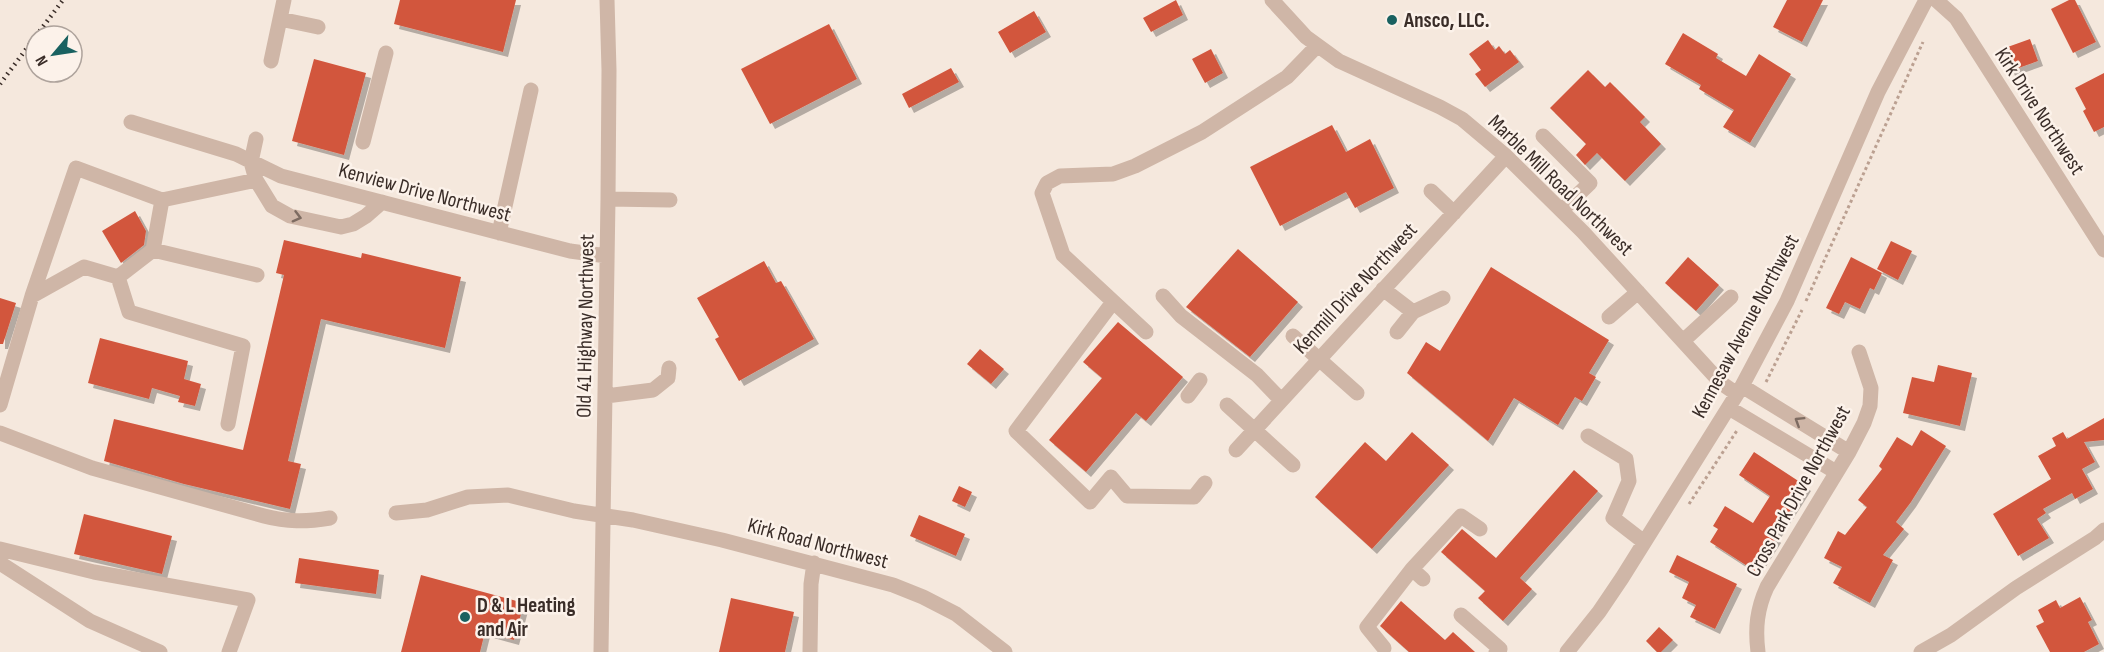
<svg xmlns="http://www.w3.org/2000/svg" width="2104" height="652" viewBox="0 0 2104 652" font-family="'Sofia Sans Condensed',sans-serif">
	<defs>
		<filter id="shadow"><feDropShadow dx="5" dy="5" stdDeviation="0" flood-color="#0004"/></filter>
	</defs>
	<rect width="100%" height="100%" fill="#f5e8dd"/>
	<path fill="#d2573e" filter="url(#shadow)" d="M400 0H516L503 52 394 24Z
		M1176 0 1183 15 1151 32 1143 18Z
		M1787 0H1823L1802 42 1773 27Z
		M2069 0H2075L2096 42 2073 53 2051 9Z
		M1034 11 1046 32 1010 53 998 32Z
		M829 24 857 79 770 124 741 69Z
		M1683 33 1718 54 1716 58 1746 76 1759 54 1791 74 1750 143 1723 127 1734 110 1699 89 1701 85 1665 64Z
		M2030 39 2038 61 2010 71 2002 49Z
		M1488 40 1495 50 1499 46 1505 54 1510 50 1519 62 1485 87 1475 74 1481 70 1469 54Z
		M1211 49 1223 73 1205 83 1192 59Z
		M314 59 366 73 344 155 292 141Z
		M951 68 959 82 909 108 902 94Z
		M1588 70 1605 87 1610 82 1645 117 1640 122 1661 144 1625 181 1597 153 1585 165 1576 155 1586 144 1550 108Z
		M2104 73V127L2094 132 2083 111 2086 109 2075 88Z
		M1332 125 1346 152 1370 139 1394 188 1355 208 1346 192 1280 226 1250 167Z
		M135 211 146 231 144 245 121 263 102 231Z
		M284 240 361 258 362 253 461 277 445 348 321 319 288 461 301 464 290 509 184 484 104 461 114 419 243 450 284 275 276 273Z
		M1891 241 1912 251 1898 280 1877 269Z
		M1238 249 1298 302 1250 357 1186 307Z
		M1688 257 1719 285 1696 311 1665 283Z
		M1851 257 1882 273 1874 290 1870 288 1860 309 1845 302 1839 314 1826 308Z
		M764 261 776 283 781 281 814 339 739 381 715 339 719 337 697 298Z
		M1491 267 1609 340 1589 373 1596 377 1582 401 1575 397 1558 425 1514 398 1488 441 1407 373 1426 342 1440 351Z
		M0 298 16 303 3 344H0Z
		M1118 322 1183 377 1146 421 1136 413 1086 472 1049 440 1102 378 1083 362Z
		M100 338 188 361 184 379 201 384 195 406 178 402 180 396 152 388 149 399 88 383Z
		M980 349 1004 369 991 384 967 364Z
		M1938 365 1972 373 1960 426 1903 413 1912 377 1934 382Z
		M2104 418V440L2084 442 2095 462 2082 469 2093 489 2075 499 2072 493 2043 509 2046 513 2037 519 2049 538 2018 556 1993 514 2051 479 2038 456 2056 446 2052 438 2063 432 2067 439Z
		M1921 430 1946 446 1911 502 1896 522 1904 529 1883 555 1893 560 1870 603 1833 583 1842 567 1824 558 1838 531 1845 535 1867 507 1858 500 1882 469 1879 466 1897 437 1912 446Z
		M1412 432 1449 465 1372 549 1315 497 1365 442 1386 461Z
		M1754 452 1806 486 1774 536 1776 538 1755 571 1710 542 1718 529 1713 526 1725 506 1753 523 1770 496 1739 475Z
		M1574 470 1598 491 1520 578 1532 589 1503 621 1478 598 1485 591 1441 552 1462 529 1496 558Z
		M959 486 972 492 965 507 952 501Z
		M84 514 172 536 162 574 74 554Z
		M919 515 965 534 956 556 910 536Z
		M1677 555 1737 584 1715 629 1690 617 1696 605 1682 598 1689 582 1669 572Z
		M299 558 379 570 376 594 295 583Z
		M421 575 524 603 514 640 485 632 480 652H401Z
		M2080 597 2092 620 2088 622 2099 644 2084 652H2050L2036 626 2044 622 2038 610 2056 600 2060 608Z
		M731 598 794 612 785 652H719Z
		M1401 601 1445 640 1453 632 1475 652H1409L1380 626Z
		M1659 627 1673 640 1661 652H1657L1646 641Z"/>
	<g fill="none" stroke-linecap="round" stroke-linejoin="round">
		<path stroke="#bba091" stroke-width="3" stroke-dasharray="3 3" stroke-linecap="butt" d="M1806 301 1923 42
			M1766 382 1802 310
			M1689 504 1738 429"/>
		<path stroke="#cfb6a7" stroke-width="15" d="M1272 0 1306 37 1339 61 1440 107 1462 119 1506 156 1583 232 1721 383 1737 394
			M1936 0 1956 18 2104 250
			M280 19 318 27
			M271 61 284 0
			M131 122 236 154 281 176 570 251 607 256
			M1543 136 1590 183 1562 210
			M256 139 251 162 256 180 272 206 290 216 341 227 353 224 366 216 382 202
			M363 142 386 53
			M1431 191 1454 213
			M608 199 670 200
			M162 200 256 180
			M499 233 531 90
			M118 277 153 250 257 275
			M1383 289 1413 312
			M32 296 76 168 162 200 153 250
			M1163 296 1181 316 1257 375 1281 400
			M1113 302 1016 431 1090 502 1111 477 1127 496 1194 497 1205 483
			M1609 317 1638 292
			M1146 332 1063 255 1042 193 1047 183 1060 176 1113 174 1135 166 1202 132 1287 77 1317 46
			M1397 332 1413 312 1443 298
			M1293 336 1357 393
			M1683 341 1731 297
			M1742 386 1849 452
			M606 396 653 390 668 378 669 368
			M1188 396 1200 380
			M0 405 32 296 84 267 118 277 129 312 243 346 228 424
			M1227 405 1293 465
			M1729 408 1836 472
			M0 433 92 468 264 516C287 522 306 522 330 518
			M1588 436 1626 459 1629 481 1613 518 1644 542
			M1236 450 1506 156
			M396 513 427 510 468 497 508 495 574 511 633 520 722 540 893 585 923 597 956 614 1005 652
			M0 549 94 572 248 600 229 652
			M0 563 90 621 160 652
			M1423 579 1412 569 1461 516 1480 529
			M1461 615 1500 649 1496 652
			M1384 648 1367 627 1412 569
			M601 652 608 199 609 70 607 0
			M810 652 811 584 814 563
			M1567 652 1599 612 1622 578 1742 386 1787 301 1878 92 1926 0
			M1758 652C1755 628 1757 609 1767 587L1849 452 1864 423 1870 406 1871 388 1859 352
			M1921 652 1951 635 2016 588 2095 538 2104 530"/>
		<path stroke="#3a2d28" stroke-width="4.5" stroke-dasharray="1.5 4.5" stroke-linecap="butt" d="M0 84 63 0"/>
	</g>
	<defs><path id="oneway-chevron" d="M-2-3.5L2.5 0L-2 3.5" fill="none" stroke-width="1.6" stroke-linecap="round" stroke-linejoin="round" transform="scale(1.5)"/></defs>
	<g stroke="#7d6b61">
		<use href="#oneway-chevron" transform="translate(297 217) rotate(15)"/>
		<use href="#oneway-chevron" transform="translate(1799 421) rotate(-148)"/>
	</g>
	<g fill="#196160" stroke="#fcf2ea" stroke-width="2">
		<circle cx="1392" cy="20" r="6"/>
		<circle cx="465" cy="617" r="6"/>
	</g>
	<g text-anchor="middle" stroke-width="5" stroke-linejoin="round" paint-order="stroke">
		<g font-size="21" font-weight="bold" fill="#3a2d28" stroke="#fcf2ea" text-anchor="start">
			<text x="1404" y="27">Ansco, LLC.</text>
			<text x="477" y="612">D &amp; L Heating<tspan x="477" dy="24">and Air</tspan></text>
		</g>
		<g font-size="21" fill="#3a2d28" stroke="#fcf2ea">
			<text transform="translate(2040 111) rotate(57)" y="7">Kirk Drive Northwest</text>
			<text transform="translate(1561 185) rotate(44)" y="7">Marble Mill Road Northwest</text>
			<text transform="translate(425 192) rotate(15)" y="7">Kenview Drive Northwest</text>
			<text transform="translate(1355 288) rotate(-47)" y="7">Kenmill Drive Northwest</text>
			<text transform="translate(585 326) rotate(-89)" y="7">Old 41 Highway Northwest</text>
			<text transform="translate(1745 326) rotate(-62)" y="7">Kennesaw Avenue Northwest</text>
			<text transform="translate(1798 491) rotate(-61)" y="7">Cross Park Drive Northwest</text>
			<text transform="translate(818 543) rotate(15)" y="7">Kirk Road Northwest</text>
		</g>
	</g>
	<g transform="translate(54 54) rotate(241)"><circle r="28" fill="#fcf2ea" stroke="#aea39c" stroke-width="1.5"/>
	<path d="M0-4.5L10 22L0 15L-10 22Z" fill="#196160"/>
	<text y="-9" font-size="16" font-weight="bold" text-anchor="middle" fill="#3a2d28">N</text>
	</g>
</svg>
